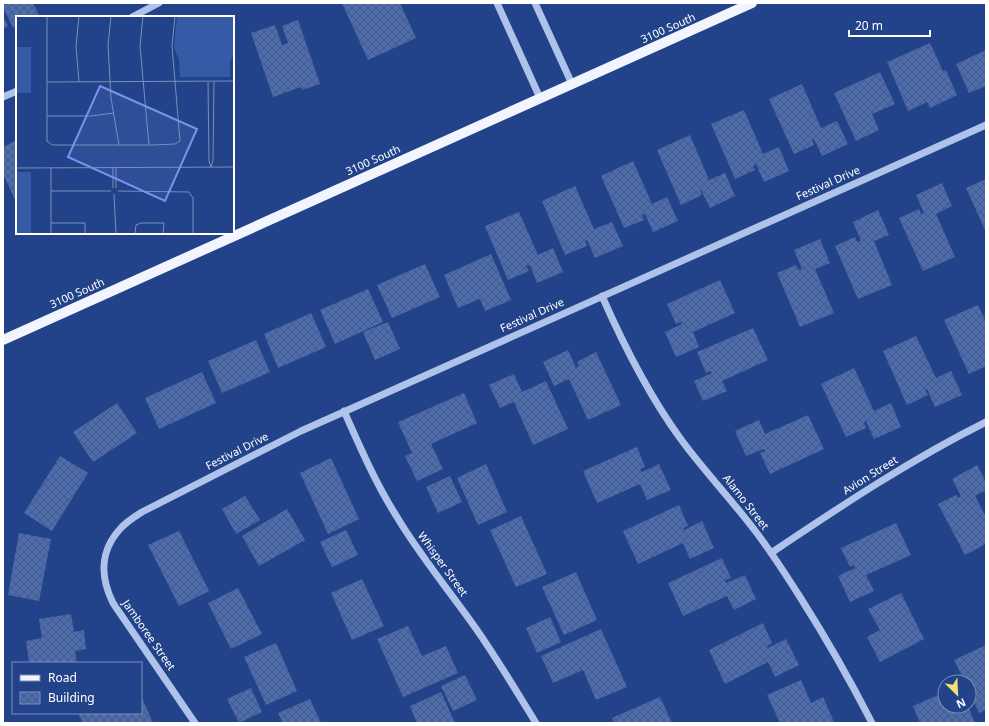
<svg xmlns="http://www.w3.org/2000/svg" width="989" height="726" viewBox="0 0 989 726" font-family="'Noto Sans',sans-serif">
	<defs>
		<pattern id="building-cross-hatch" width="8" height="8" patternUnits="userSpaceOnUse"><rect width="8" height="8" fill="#4b6cb1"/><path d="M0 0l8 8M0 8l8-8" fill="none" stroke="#4c5974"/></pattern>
	</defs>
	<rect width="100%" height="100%" fill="#224389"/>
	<path fill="url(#building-cross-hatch)" d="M3 3H33L39 15 35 17H17V26L13 28 4 9H3Z
		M342 3H400L416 38 368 60Z
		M3 16 8 26 3 29Z
		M298 20 320 84 302 90 301 87 273 97 251 33 275 25 282 45 288 43 282 26Z
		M930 43 943 71 946 70 957 95 930 108 927 102 908 111 887 62Z
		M986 50V86L969 93 956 64Z
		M880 72 895 104 872 114 879 130 856 141 834 93Z
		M802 84 821 128 837 121 848 144 822 156 814 139 812 140 814 145 794 154 769 99Z
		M744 110 763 154 779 147 789 171 764 182 756 164 753 166 755 170 735 179 711 124Z
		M690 135 709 180 725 173 735 196 710 208 701 190 700 191 702 195 681 205 657 150Z
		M17 140V204L3 174V147Z
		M633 161 652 204 667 197 678 221 653 232 645 214 642 215 644 220 624 228 601 176Z
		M986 179V232L966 188Z
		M942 183 952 206 936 214 955 257 923 271 899 218 919 209 921 214 924 213 916 195Z
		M575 186 594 229 612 222 623 246 595 258 587 240 585 241 587 246 565 255 542 201Z
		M878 210 889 235 874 241 892 285 858 299 835 246 855 237 857 242 861 241 853 222Z
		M519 212 538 255 553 248 563 272 537 283 530 265 526 266 529 271 508 280 485 226Z
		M820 239 830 263 815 269 834 313 800 327 777 273 796 265 799 270 802 269 794 250Z
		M491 254 511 300 485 311 480 299 458 308 444 275Z
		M425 264 440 297 392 318 377 285Z
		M720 280 735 313 693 332 699 347 676 357 665 332 682 324 681 322 676 324 667 304Z
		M368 289 383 322 335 344 320 310Z
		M978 305 986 322V366L969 374 944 320Z
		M311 313 326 347 278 368 264 334Z
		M388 322 400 349 375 360 363 332Z
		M753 328 768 360 722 381 727 391 703 401 694 381 712 373 711 371 706 373 697 352Z
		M916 336 936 378 951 371 962 395 935 407 927 389 925 390 928 395 907 405 883 351Z
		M256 340 270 372 222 393 208 361Z
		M568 350 576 368 579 366 577 362 596 352 621 405 588 420 569 379 554 386 543 362Z
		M854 368 874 411 891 403 901 427 874 439 866 421 864 422 866 428 846 437 821 384Z
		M202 372 216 403 159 429 145 398Z
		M514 374 522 392 546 381 568 429 533 445 514 402 500 408 489 385Z
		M464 393 477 423 431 444 443 469 417 481 405 456 412 453 398 422Z
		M117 403 137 433 93 462 73 432Z
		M808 415 824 449 770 474 760 453 765 451 764 449 746 456 735 431 759 420 765 434Z
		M637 447 645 467 640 469 642 472 659 464 671 490 647 500 640 484 597 503 583 471Z
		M60 456 88 473 52 531 24 513Z
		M331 458 359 519 328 534 300 473Z
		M486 464 507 512 478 525 457 478Z
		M977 465 986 482V490L975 496 986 517V544L965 555 938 504 956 495 958 498 961 496 952 479Z
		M450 476 462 502 438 513 426 487Z
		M245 496 260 520 236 534 222 509Z
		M679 505 688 526 683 528 684 530 702 521 714 548 690 559 683 543 638 564 623 531Z
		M287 509 305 540 259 566 242 536Z
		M521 516 547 574 516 587 490 530Z
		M896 523 911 555 866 575 874 591 850 602 838 576 855 568 854 565 850 567 841 548Z
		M346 530 358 555 332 567 320 542Z
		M179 531 209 591 179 606 148 545Z
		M19 533 51 539 39 601 8 595Z
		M722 558 731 578 725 580 726 583 745 575 756 599 734 610 727 596 683 616 668 583Z
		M576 572 597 620 564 635 542 587Z
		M362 579 384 626 352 640 331 593Z
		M238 588 262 634 231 649 208 603Z
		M901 593 924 639 880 662 867 637 880 630 868 609Z
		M71 614 74 632 84 630 86 649 75 651 77 663H29L26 641 42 638 39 619Z
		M550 617 561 642 537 653 526 628Z
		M763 623 772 643 767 646 768 648 786 639 799 665 775 677 768 662 725 684 709 650Z
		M408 626 422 656 446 646 458 673 403 697 377 639Z
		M601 629 627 687 596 700 583 670 553 683 541 656Z
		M276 643 297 691 266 705 244 657Z
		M986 645V710L979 713 969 691V682H965L954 660Z
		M465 675 477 700 453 711 441 686Z
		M801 680 811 703 823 697 834 722 832 723H780L767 695Z
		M251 688 262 712 239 723 227 699Z
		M441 692 455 723H417L410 706Z
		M945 692V706H968L975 723H920L913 706Z
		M660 697 672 723H614L612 718Z
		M310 699 321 723H283L278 713Z
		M143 700 153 723H83L78 713H141V701Z"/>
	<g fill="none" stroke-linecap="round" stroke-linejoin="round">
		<path stroke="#aec2ea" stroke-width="7" d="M497 3 540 98
			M535 3 572 84
			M132 17 159 3
			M3 97 17 91
			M602 296C624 346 648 394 680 438 704 471 732 500 756 532 772 553 786 575 800 597 826 638 850 680 872 723
			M344 411C360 447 376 484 397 517 419 554 447 588 472 623 495 655 515 689 536 723
			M771 553C841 506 910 460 986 422
			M195 723 113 603C100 577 100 551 120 529 126 522 134 517 142 512L301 431 986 125"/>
		<path stroke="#f2f5fe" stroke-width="10" d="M3 340 752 3"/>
	</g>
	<g text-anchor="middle" stroke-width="3.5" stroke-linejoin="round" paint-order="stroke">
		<g font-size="11" fill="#fff" stroke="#224389">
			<text transform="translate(668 28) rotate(-24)" y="4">3100 South</text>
			<text transform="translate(373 160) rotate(-24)" y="4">3100 South</text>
			<text transform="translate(828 183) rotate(-24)" y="4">Festival Drive</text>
			<text transform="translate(77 293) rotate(-24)" y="4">3100 South</text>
			<text transform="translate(532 315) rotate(-24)" y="4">Festival Drive</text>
			<text transform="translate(237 451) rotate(-27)" y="4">Festival Drive</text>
			<text transform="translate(870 475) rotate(-32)" y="4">Avion Street</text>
			<text transform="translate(746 502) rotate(52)" y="4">Alamo Street</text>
			<text transform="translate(443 564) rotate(54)" y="4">Whisper Street</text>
			<text transform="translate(149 635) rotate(55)" y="4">Jamboree Street</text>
		</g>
	</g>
	<g transform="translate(16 16)">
		<rect width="218" height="218" fill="#224389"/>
		<path d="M0 31H15V77H0Z" fill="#365ba6"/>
		<path d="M161 0H217L218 39 214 45V61H164L163 43 158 32ZM0 156H15V218H0Z" fill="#365ba6"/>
		<path d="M0 176 7 185 13 205H0Z" fill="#365ba6"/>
		<path fill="none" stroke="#7a8eb8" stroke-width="1" d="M31 0V125L36 129H138L159 128 164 125 156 30 159 0M63 0 60 30 63 66M95 0 92 29 95 82 103 129M127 0 124 30 133 129M31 66 218 65M192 66 193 145 195 151M31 100H75L98 97M97 151V172M100 151V172M195 151 197 144 198 66M0 152 218 151M35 152V218M35 175H95M102 175 173 176 177 182V218M98 178 100 218M35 207H69V218M119 218 120 209 125 207H148L147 218"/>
		<path fill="#7795e8" fill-opacity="0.15" stroke="#7795e8" stroke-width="2" d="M84 70 181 113 149 185 52 141Z"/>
		<rect width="218" height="218" fill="none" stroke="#fff" stroke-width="2"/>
	</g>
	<rect width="989" height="726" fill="none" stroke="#ffffff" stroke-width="8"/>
	<rect x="12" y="662" width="130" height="52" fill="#224389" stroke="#7a8eb8"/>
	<rect x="20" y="675" width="20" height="6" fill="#f2f5fe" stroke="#7a8eb8"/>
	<text x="48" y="682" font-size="12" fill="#ffffff">Road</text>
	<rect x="20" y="692" width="20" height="12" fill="url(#building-cross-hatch)" stroke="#7a8eb8"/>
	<text x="48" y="702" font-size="12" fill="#ffffff">Building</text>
	<g transform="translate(957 694) rotate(156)"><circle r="19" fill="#224389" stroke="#7a8eb8"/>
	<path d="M0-3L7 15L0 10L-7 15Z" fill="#f6df70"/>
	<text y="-6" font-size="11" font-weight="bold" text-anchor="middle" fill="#ffffff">N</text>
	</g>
	<path d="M849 30v6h81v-6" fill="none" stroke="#ffffff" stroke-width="2"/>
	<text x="855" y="30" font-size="12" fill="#ffffff" stroke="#224389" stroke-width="3" paint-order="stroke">20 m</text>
</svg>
